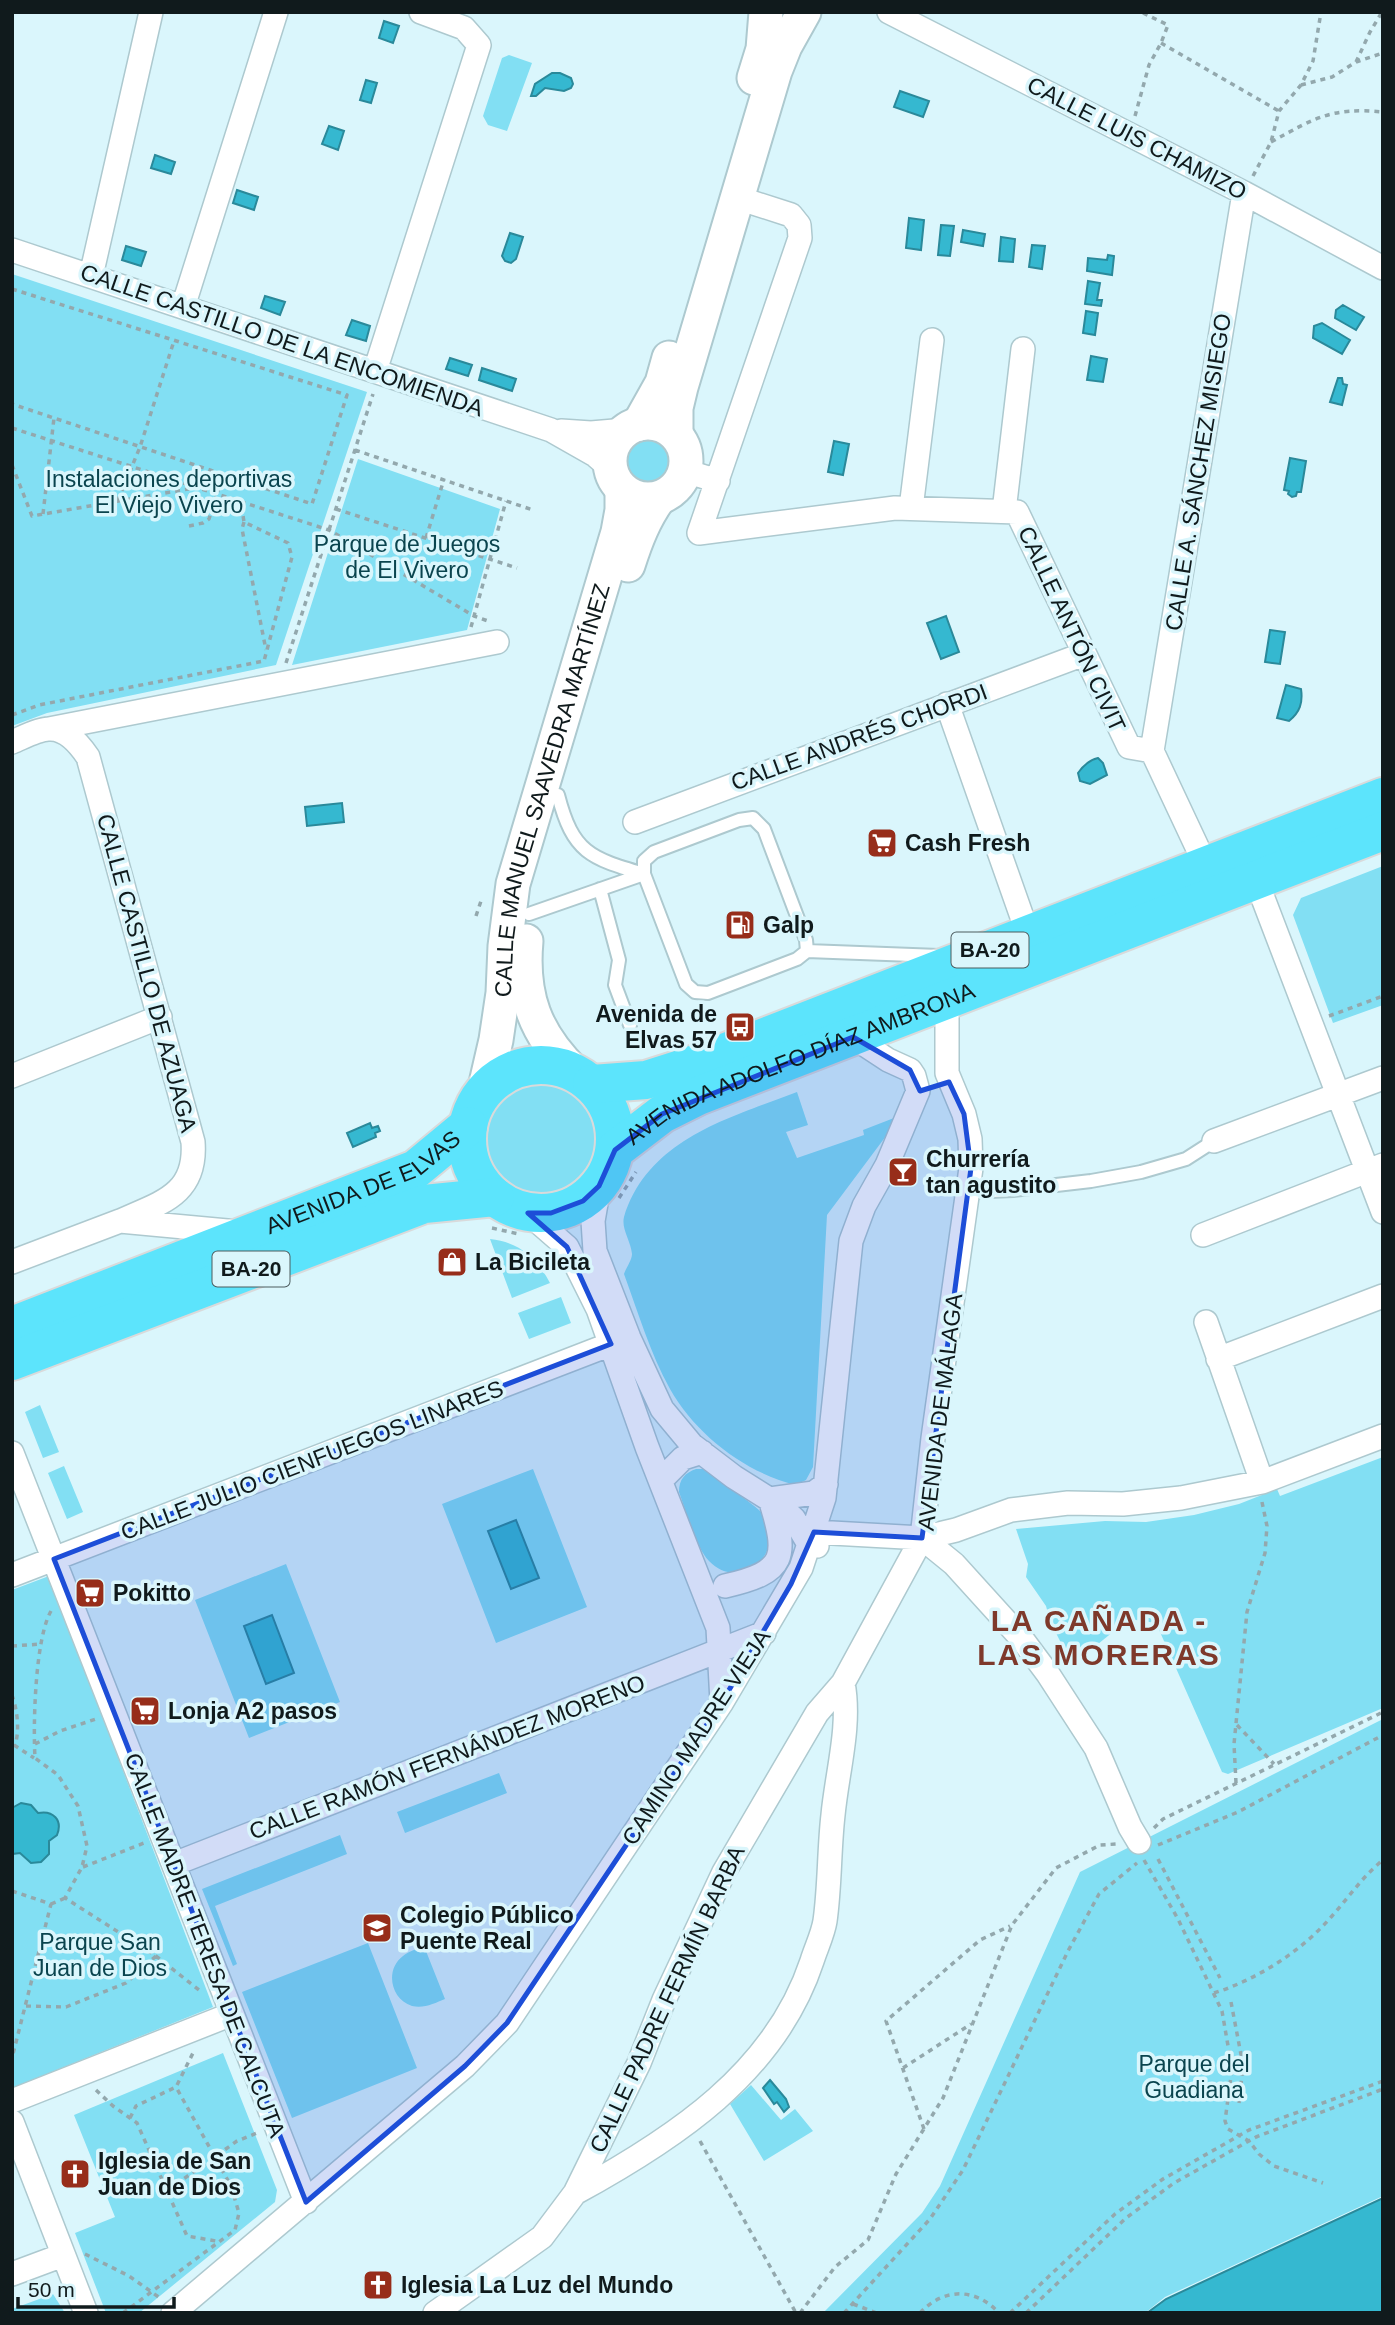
<svg xmlns="http://www.w3.org/2000/svg" width="1395" height="2325" viewBox="0 0 1395 2325" font-family="Helvetica,sans-serif">
	<rect width="100%" height="100%" fill="#daf6fc"/>
	<path fill="#82dff3" d="M509 55 532 63 507 131 488 125 483 116 502 58Z
		M12 274 367 392 276 665 47 713 12 726Z
		M626 462a23 23 0 1 1 46 0a23 23 0 1 1-46 0Z
		M358 459 500 509 467 630 292 665Z
		M1383 866V1005L1333 1023 1293 915 1301 898Z
		M479 1140a62 62 0 1 1 124 0a62 62 0 1 1-124 0Z
		M797 1092 808 1125 786 1132 797 1158 864 1135 863 1130 894 1118 895 1124 827 1215 813 1467 806 1480 796 1485C746 1473 696 1435 670 1389 650 1353 638 1312 624 1274 626 1268 632 1260 632 1254 631 1241 621 1229 624 1217 648 1139 729 1118 797 1092Z
		M490 1239C519 1242 537 1258 550 1283L512 1298Z
		M561 1297 571 1323 529 1339 518 1313Z
		M40 1405 59 1452 43 1458 25 1412Z
		M1383 1457V1708L1228 1774 1222 1772 1156 1623 1129 1619 1072 1665 1050 1621 1046 1606 1026 1577 1028 1564 1016 1529 1105 1521 1146 1522 1194 1515 1239 1504 1277 1489 1280 1496Z
		M64 1466 83 1512 67 1519 48 1473Z
		M533 1469 587 1607 496 1643 442 1504Z
		M696 1469H703C715 1479 762 1508 767 1519 783 1559 737 1591 709 1561 695 1546 686 1511 679 1492 679 1479 685 1473 696 1469Z
		M286 1564 340 1702 249 1738 195 1600Z
		M49 1576 213 2007 12 2088V1590Z
		M1383 1719V2196L1165 2297 1145 2313H823L922 2213 940 2186 1080 1872Z
		M499 1773 507 1793 405 1833 397 1812Z
		M340 1835 347 1854 215 1906 237 1964 233 1966 202 1889Z
		M368 1943 417 2068 292 2118 242 1992Z
		M424 1946 445 1999C435 2003 424 2009 412 2006 390 1999 385 1969 403 1956 409 1951 417 1949 424 1946Z
		M223 2053 277 2190 275 2202 139 2313H106L75 2233 115 2217 74 2115Z
		M751 2085 781 2120 795 2109 813 2131 764 2161 730 2104Z
		M53 2294 65 2313H12V2309Z"/>
	<path fill="#35b8d0" stroke="#2a899a" stroke-width="2" d="M384 21 399 26 393 43 379 38Z
		M552 73H560L571 78 573 84 571 88 564 91 545 88 536 96H531L535 84Z
		M366 80 377 83 371 103 360 100Z
		M900 91 929 101 923 117 894 107Z
		M329 126 344 131 338 150 322 144Z
		M155 155 175 162 171 174 151 168Z
		M237 190 258 197 254 210 233 203Z
		M909 218 924 220 921 250 906 248Z
		M941 225 954 226 950 256 938 255Z
		M963 230 985 234 983 246 961 242Z
		M510 233 523 237 516 259 511 263 505 261 502 256Z
		M1001 237 1015 239 1013 262 999 261Z
		M1032 245 1045 246 1042 269 1029 267Z
		M126 246 146 252 141 266 122 260Z
		M1108 255 1114 256 1112 275 1087 271 1088 258 1107 260Z
		M1088 281 1100 283 1097 300H1102L1101 306 1085 304Z
		M265 296 285 302 280 315 261 308Z
		M1343 305 1364 317 1356 330 1335 318 1336 310Z
		M1086 311 1098 313 1095 335 1083 333Z
		M352 320 370 326 366 341 346 335Z
		M1322 323 1350 340 1342 354 1313 338 1314 326Z
		M1091 356 1107 359 1103 382 1087 380Z
		M450 358 472 365 468 376 446 369Z
		M482 368 516 379 512 391 479 380Z
		M1338 378H1342L1343 384 1347 385 1342 405 1330 402Z
		M834 441 849 444 843 475 828 472Z
		M1290 458 1306 461 1301 492H1297L1296 496 1292 497 1288 494 1289 491 1284 490Z
		M946 616 959 652 941 659 927 623Z
		M1270 630 1285 632 1280 664 1265 662Z
		M1286 685 1301 689C1303 703 1300 712 1289 721L1277 718Z
		M1098 758 1103 763 1107 775 1090 784 1080 781 1078 773C1083 766 1089 760 1098 758Z
		M342 803 344 822 307 826 305 807Z
		M370 1123 372 1128 378 1126 380 1131 375 1133 376 1137 353 1147 347 1133Z
		M516 1520 539 1578 511 1589 488 1531Z
		M272 1615 294 1673 266 1684 244 1626Z
		M21 1803 31 1805 38 1813C53 1810 63 1820 57 1835L49 1841V1854L41 1862 31 1863 20 1853 12 1854V1808Z
		M770 2080 786 2099 789 2107 784 2112 777 2102 774 2104 763 2088Z
		M1383 2198V2313H1147L1166 2299Z"/>
	<g fill="none" stroke-linecap="round" stroke-linejoin="round">
		<g stroke="#adc9cf" stroke-width="16">
			<path id="service" d="M558 795C573 853 590 858 644 874
				M600 889 619 960 615 985 630 1025
				M529 914 644 874
				M807 951 806 940 764 829 753 818 739 820 654 852 644 861V874L686 984 695 992 708 993 797 959 807 951 939 956
				M968 1192 1013 1190 1091 1181 1141 1172 1186 1159 1214 1141"/>
		</g>
		<g stroke="#adc9cf" stroke-width="26">
			<path id="minor" d="M889 12 1244 193 1383 268
				M738 198 791 215 799 225 800 238 699 533 895 508 1017 512 1129 747 1152 751
				M12 250 551 430 595 455 610 468
				M91 276 151 12
				M183 307 276 12
				M375 371 479 45 464 28 421 12
				M561 431 591 433 626 430
				M685 471 718 481
				M911 508 932 340
				M1004 511 1023 349
				M947 704 1028 934
				M49 729 497 642
				M12 742C22 738 38 729 49 729 66 728 80 745 88 757L193 1142C197 1195 160 1203 120 1221
				M1152 751 1244 193
				M1152 751 1206 866
				M635 822 1084 654
				M1256 880 1383 1212
				M947 1000V1073L964 1114 970 1139 971 1168 933 1438 922 1538 954 1564 1022 1639 1048 1674 1096 1748 1130 1827 1139 1842
				M12 1076 160 1017
				M1214 1141 1383 1078
				M599 1186 593 1221 595 1251 629 1338 662 1409 692 1445 734 1477 780 1506 794 1519 810 1546H817
				M528 1213 567 1247 598 1309 647 1447 718 1628 722 1702
				M1203 1235 1383 1165
				M12 1262 120 1221 238 1232
				M1206 1322 1262 1482
				M1218 1359 1383 1296
				M12 1453 306 2202
				M661 1480 683 1458 702 1452
				M814 1532 922 1538 956 1530 1011 1510 1068 1503 1123 1504 1181 1498 1262 1482 1383 1436
				M12 1575 611 1344
				M725 1586C787 1572 788 1557 770 1499L814 1493 826 1484
				M174 1864 764 1633
				M12 2101 232 2014
				M12 2122 86 2313
				M575 2193C674 2139 775 2073 812 1961 816 1948 823 1934 825 1921 830 1886 829 1850 833 1815 837 1772 851 1726 843 1683
				M12 2274 63 2255
				M173 2313 465 2066 507 2023 722 1702 801 1568 824 1498 851 1241 864 1206 887 1165 918 1091 914 1076 910 1070 888 1060 853 1037
				M435 2313 542 2237 575 2193 639 2063 664 2000 724 1872 817 1713 843 1683 922 1538"/>
		</g>
		<g stroke="#adc9cf" stroke-width="37">
			<g id="secondary">
				<path d="M754 78 763 49 766 12"/>
				<circle cx="648" cy="461" r="38"/>
				<path d="M639 424 662 383 669 358"/>
				<path d="M676 434V408L681 387 775 71 785 46 804 12"/>
				<path d="M628 565C636 540 644 519 659 498"/>
				<path d="M526 941C521 996 535 1034 575 1073"/>
				<path id="s1" d="M484 1092 496 1040 503 993 505 946 513 884 618 532 622 510V490"/>
			</g>
		</g>
		<g stroke="#d9dadb" stroke-width="42">
			<g id="trunk">
				<circle cx="541" cy="1139" r="74"/>
				<path d="M592 1084 646 1080 690 1066 1383 797"/>
				<path id="s2" d="M615 1150 662 1114 698 1096 1383 831"/>
				<path id="s3" d="M12 1326 416 1169 468 1126"/>
				<path d="M12 1361 424 1204 495 1197"/>
			</g>
		</g>
		<path stroke="#93a8ad" stroke-width="3.5" stroke-dasharray="5 5" stroke-linecap="butt" d="M1161 43 1279 111
			M1356 62 1370 32 1382 12
			M1301 85 1332 77 1356 62 1383 53
			M1135 116 1149 65 1161 43 1168 25 1141 12
			M1271 142C1315 118 1331 107 1383 112
			M1253 176 1271 142 1279 111 1301 85 1313 61 1321 12
			M12 289 347 395 312 504 12 404
			M12 428 329 530 474 616 488 621
			M355 450 533 510
			M12 465 32 516 194 488
			M118 500 140 447 174 341
			M336 509 517 568
			M43 514 54 418
			M244 522 242 529 266 650
			M189 526 203 523 209 519 223 475
			M426 538 444 479
			M471 627 506 501
			M286 663 373 394
			M12 715 39 705 264 661 292 557 288 543 244 522 241 503
			M476 916 482 898
			M1329 1016 1383 996
			M619 1198 636 1172
			M492 1228 519 1234
			M51 1611C35 1639 33 1725 35 1758L58 1775 78 1806 87 1846 82 1867 65 1898 156 1956 199 1990
			M12 1646 42 1644
			M12 1695C17 1709 20 1730 15 1745
			M1237 1725 1274 1764
			M35 1744 60 1731 96 1719
			M14 1745 34 1758
			M1236 1783 1234 1744 1247 1612 1265 1553 1267 1526 1262 1502
			M1154 1828 1163 1819 1383 1712
			M1158 1845 1238 1812 1383 1735
			M1158 1859 1220 1978
			M1144 1860 1178 1919 1222 2011 1232 2069 1225 2121 1228 2129 1249 2141 1259 2154 1274 2166 1323 2183
			M83 1867 144 1843
			M12 1891 51 1904 12 2058
			M51 1904 65 1898
			M1214 1993C1258 1979 1302 1951 1332 1916 1349 1897 1363 1876 1383 1860
			M1231 2002 1243 2065 1239 2103
			M26 2006 66 2007 126 1983 156 1956
			M903 2068 971 2024
			M96 2090 113 2106 137 2123 187 2236 216 2241
			M130 2118 136 2106 176 2087 193 2053
			M924 2129 886 2021 980 1940 1010 1926
			M700 2141 796 2313
			M168 2190 237 2141 257 2133
			M85 2254 129 2276 160 2298
			M853 2304 877 2313
			M123 2313 235 2230 239 2213 231 2186 176 2087
			M800 2313 835 2267 868 2240 896 2174 943 2098 1012 1925 1056 1868 1100 1845 1117 1844
			M844 2313 930 2219 963 2170 1068 1951 1099 1894 1137 1863
			M920 2313C943 2288 975 2287 999 2313
			M1010 2313 1115 2214 1163 2179 1249 2130 1383 2081
			M1026 2313 1126 2218 1174 2183 1256 2137 1383 2089"/>
		<use href="#service" stroke="#fff" stroke-width="12"/>
		<use href="#minor" stroke="#fff" stroke-width="23"/>
		<use href="#secondary" stroke="#fff" stroke-width="33"/>
		<use href="#trunk" stroke="#5ce4fc" stroke-width="38"/>
	</g>
	<path fill="#1d4ed8" fill-opacity="0.2" stroke="#1d4ed8" stroke-width="5" stroke-linejoin="round" d="M853 1037 910 1070 920 1091 949 1082 964 1114 971 1168 922 1538 814 1532 791 1584 722 1702 507 2023 465 2066 306 2202 54 1559 611 1344 567 1247 528 1213H551L583 1201 599 1186 615 1150 662 1114Z"/>
	<defs>
		<g id="supermarket-square" transform="scale(1.575)"><rect x="-9" y="-9" width="18" height="18" rx="4" fill="#972d1a" stroke="#daf6fc"/><path d="M-6-5.5h2.5l.6 2H6L4.5 2H-2.5L-4.4-4H-6ZM-1.5 3.2a1.3 1.3 0 1 0 .1 0ZM3 3.2a1.3 1.3 0 1 0 .1 0Z" fill="#fff"/></g>
		<g id="fuel-square" transform="scale(1.575)"><rect x="-9" y="-9" width="18" height="18" rx="4" fill="#972d1a" stroke="#daf6fc"/><path d="M-5.5-6h7V0h2V4h1.3V-2.5L3-4.5l.8-.8L6-3V5H2.5V1h-1V6h-7ZM-4.2-4.7v3.2H.2V-4.7Z" fill="#fff"/></g>
		<g id="bus-square" transform="scale(1.575)"><rect x="-9" y="-9" width="18" height="18" rx="4" fill="#972d1a" stroke="#daf6fc"/><path d="M-5-6H5V4H4V6H2V4H-2V6H-4V4H-5ZM-3.5-4V0h7V-4ZM-3.5 1.2v1.5H-2V1.2ZM2 1.2v1.5H3.5V1.2Z" fill="#fff"/></g>
		<g id="bar-square" transform="scale(1.575)"><rect x="-9" y="-9" width="18" height="18" rx="4" fill="#972d1a" stroke="#daf6fc"/><path d="M-6-5H6L.8 .8V4.5H3.5V6h-7V4.5H-.8V.8Z" fill="#fff"/></g>
		<g id="shop-square" transform="scale(1.575)"><rect x="-9" y="-9" width="18" height="18" rx="4" fill="#972d1a" stroke="#daf6fc"/><path d="M-5-2.5h2.3a2.7 3.5 0 0 1 5.4 0H5L5.5 6h-11ZM-1.5-2.5h3a1.5 2.3 0 0 0-3 0Z" fill="#fff"/></g>
		<g id="school-square" transform="scale(1.575)"><rect x="-9" y="-9" width="18" height="18" rx="4" fill="#972d1a" stroke="#daf6fc"/><path d="M0-5L7-2L0 1L-7-2ZM-4 1L0 2.5L4 1V4Q0 6-4 4Z" fill="#fff"/></g>
		<g id="church-square" transform="scale(1.575)"><rect x="-9" y="-9" width="18" height="18" rx="4" fill="#972d1a" stroke="#daf6fc"/><path d="M-1.2-6h2.4v3.5h3.3v2.4h-3.3V6h-2.4V-.1h-3.3v-2.4h3.3Z" fill="#fff"/></g>
	</defs>
	<g fill-rule="evenodd">
		<use href="#supermarket-square" x="882" y="843"/>
		<use href="#fuel-square" x="740" y="925"/>
		<use href="#bus-square" x="740" y="1027"/>
		<use href="#bar-square" x="903" y="1172"/>
		<use href="#shop-square" x="452" y="1262"/>
		<use href="#supermarket-square" x="90" y="1593"/>
		<use href="#supermarket-square" x="145" y="1711"/>
		<use href="#school-square" x="377" y="1928"/>
		<use href="#church-square" x="75" y="2174"/>
		<use href="#church-square" x="378" y="2285"/>
	</g>
	<g text-anchor="middle" stroke-width="7" stroke-linejoin="round" paint-order="stroke">
		<g fill="#daf6fc" stroke="#4d5c5f" stroke-width="2">
			<rect x="951.5" y="932.5" width="77" height="35" rx="5"/>
			<rect x="212.5" y="1251.5" width="77" height="35" rx="5"/>
		</g>
		<g font-size="21" font-weight="bold" fill="#101a1c">
			<text x="990" y="957">BA-20</text>
			<text x="251" y="1276">BA-20</text>
		</g>
		<g font-size="23" fill="#101a1c" stroke="#daf6fc">
			<text transform="translate(1137 138) rotate(27)" y="8">CALLE LUIS CHAMIZO</text>
			<text transform="translate(282 340) rotate(19)" y="8">CALLE CASTILLO DE LA ENCOMIENDA</text>
			<text transform="translate(1198 472) rotate(-81)" y="8">CALLE A. SÁNCHEZ MISIEGO</text>
			<text transform="translate(1072 629) rotate(65)" y="8">CALLE ANTÓN CIVIT</text>
			<text transform="translate(859 737) rotate(-20)" y="8">CALLE ANDRÉS CHORDI</text>
			<text dy="8" stroke="none"><textPath href="#s1" startOffset="310">CALLE MANUEL SAAVEDRA MARTÍNEZ</textPath></text>
			<text transform="translate(147 973) rotate(75)" y="8">CALLE CASTILLO DE AZUAGA</text>
			<text dy="8" stroke="none"><textPath href="#s2" startOffset="206">AVENIDA ADOLFO DÍAZ AMBRONA</textPath></text>
			<text dy="8" stroke="none"><textPath href="#s3" startOffset="380">AVENIDA DE ELVAS</textPath></text>
			<text transform="translate(940 1412) rotate(-83)" y="8">AVENIDA DE MÁLAGA</text>
			<text transform="translate(312 1460) rotate(-21)" y="8">CALLE JULIO CIENFUEGOS LINARES</text>
			<text transform="translate(696 1737) rotate(-57)" y="8">CAMINO MADRE VIEJA</text>
			<text transform="translate(447 1757) rotate(-21)" y="8">CALLE RAMÓN FERNÁNDEZ MORENO</text>
			<text transform="translate(205 1945) rotate(69)" y="8">CALLE MADRE TERESA DE CALCUTA</text>
			<text transform="translate(667 1999) rotate(-65)" y="8">CALLE PADRE FERMÍN BARBA</text>
		</g>
		<g font-size="23" fill="#0a444e" stroke="#daf6fc">
			<text x="169" y="487">Instalaciones deportivas<tspan x="169" dy="26">El Viejo Vivero</tspan></text>
			<text x="407" y="552">Parque de Juegos<tspan x="407" dy="26">de El Vivero</tspan></text>
			<text x="100" y="1950">Parque San<tspan x="100" dy="26">Juan de Dios</tspan></text>
			<text x="1194" y="2072">Parque del<tspan x="1194" dy="26">Guadiana</tspan></text>
		</g>
		<g font-size="23" font-weight="bold" fill="#101a1c" stroke="#daf6fc" text-anchor="start">
			<text x="905" y="851">Cash Fresh</text>
			<text x="763" y="933">Galp</text>
			<text x="717" y="1022" text-anchor="end">Avenida de<tspan x="717" dy="26">Elvas 57</tspan></text>
			<text x="926" y="1167">Churrería<tspan x="926" dy="26">tan agustito</tspan></text>
			<text x="475" y="1270">La Bicileta</text>
			<text x="113" y="1601">Pokitto</text>
			<text x="168" y="1719">Lonja A2 pasos</text>
			<text x="400" y="1923">Colegio Público<tspan x="400" dy="26">Puente Real</tspan></text>
			<text x="98" y="2169">Iglesia de San<tspan x="98" dy="26">Juan de Dios</tspan></text>
			<text x="401" y="2293">Iglesia La Luz del Mundo</text>
		</g>
		<g font-size="30" font-weight="bold" letter-spacing="2" fill="#7e392b" stroke="#daf6fc">
			<text x="1099" y="1631">LA CAÑADA -<tspan x="1099" dy="34">LAS MORERAS</tspan></text>
		</g>
	</g>
	<rect width="1395" height="2325" fill="none" stroke="#101a1c" stroke-width="28"/>
	<path d="M18 2297v10h156v-10" fill="none" stroke="#101a1c" stroke-width="3.5"/>
	<text x="28" y="2297" font-size="21" fill="#101a1c" stroke="#daf6fc" stroke-width="5" paint-order="stroke">50 m</text>
</svg>
